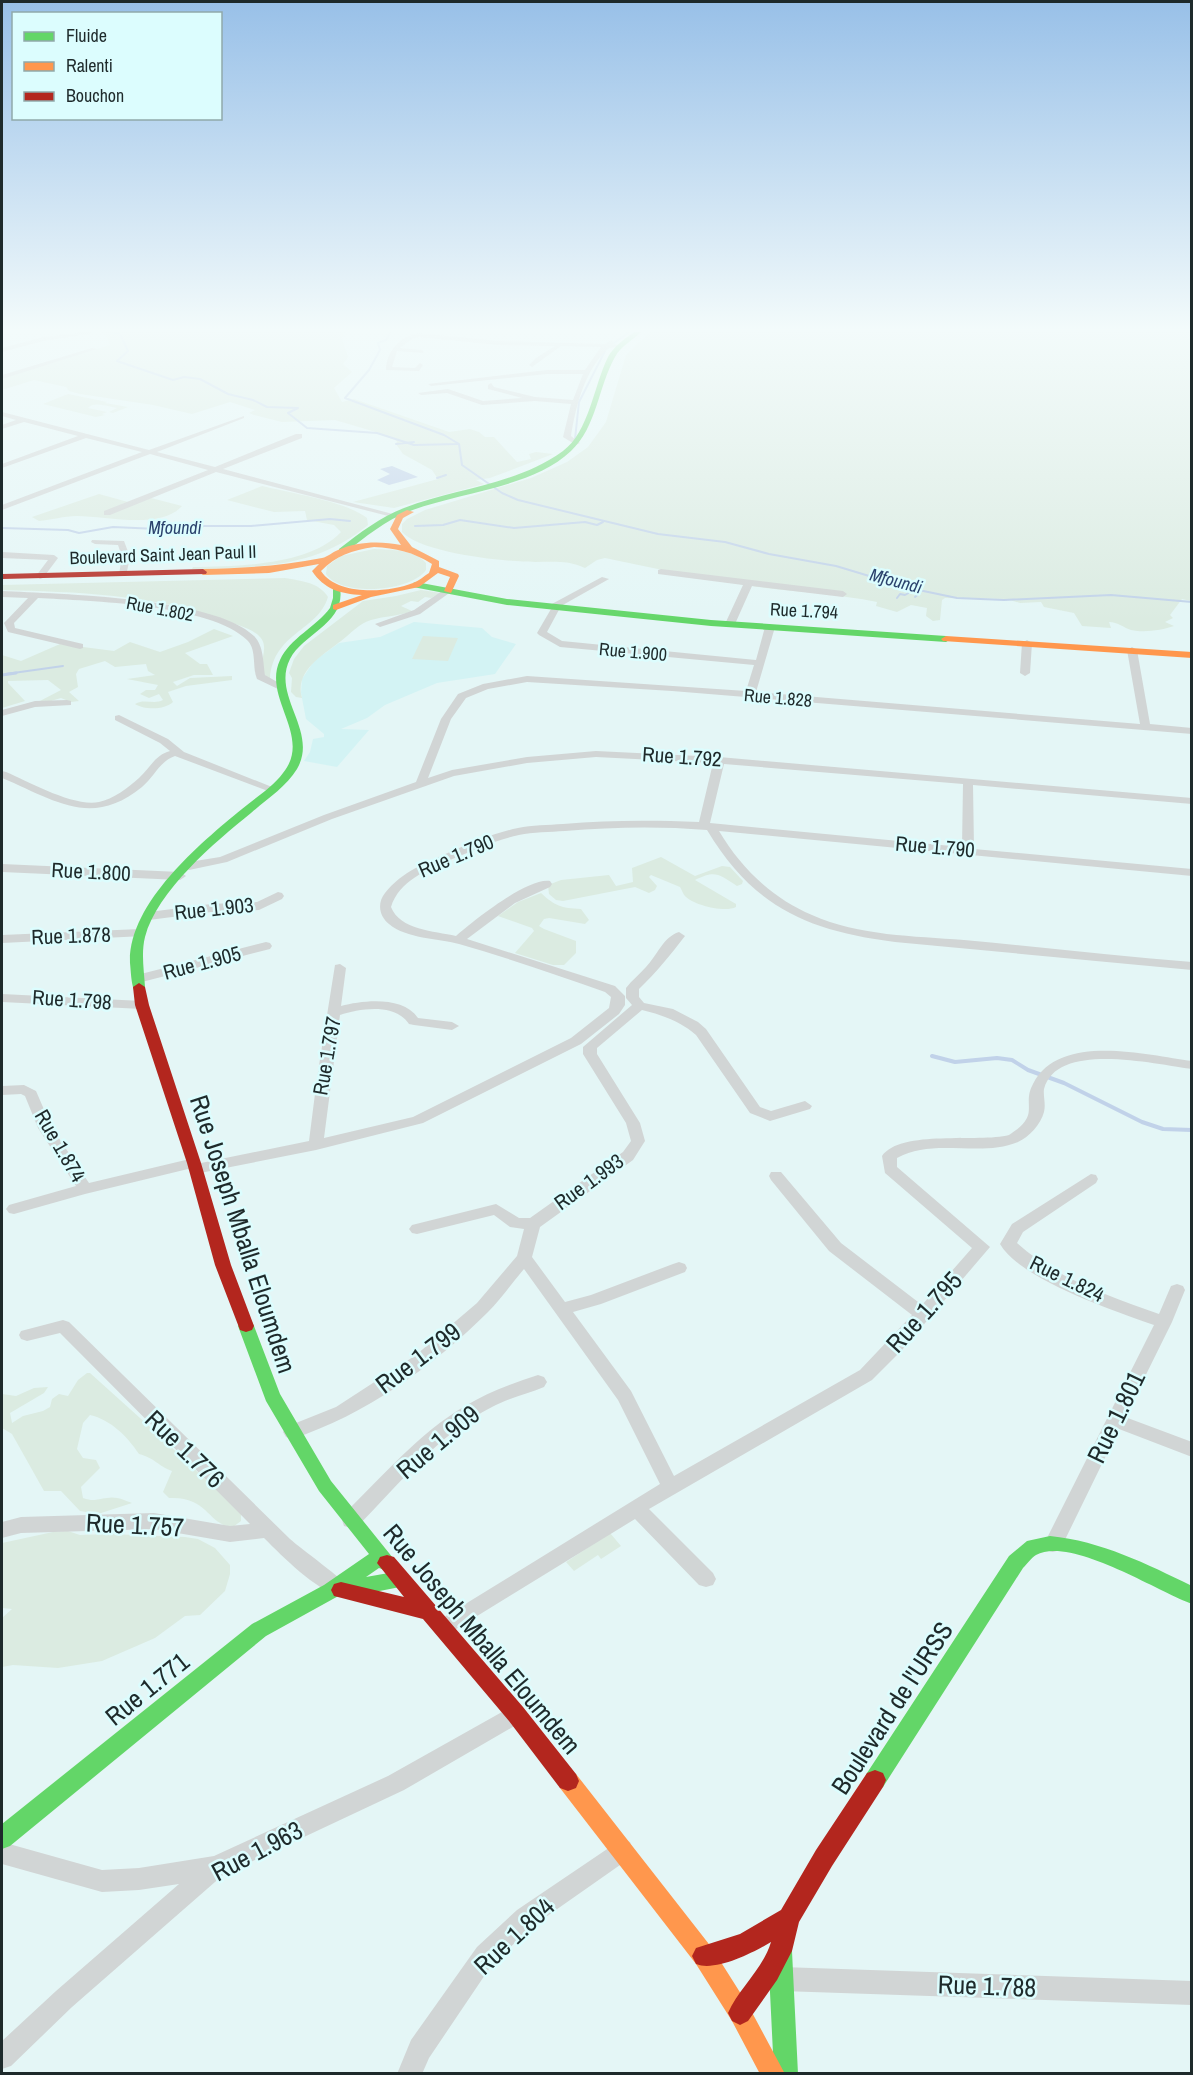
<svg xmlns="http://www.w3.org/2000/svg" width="1193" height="2075" viewBox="0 0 1193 2075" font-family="'Archivo Narrow',sans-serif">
	<rect width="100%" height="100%" fill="#e4f6f6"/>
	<path fill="#d3f3f4" d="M414 622 482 628 492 637 516 644 495 674 437 683 385 705 367 718 341 729 369 730 337 767 304 761 310 752 313 739 324 737V734L306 719 301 693 302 679 314 661 339 643 380 637Z"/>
	<path fill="#dbebe1" d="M101 332H345L342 339 348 357 343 364 352 372 334 388 342 402 354 399 449 432 470 429 479 432 485 437H494L517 462 531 459 529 454 536 452 553 454 490 478 476 480 484 484 394 508 353 502 438 479 432 470 403 454 396 444 397 441 379 433 335 420 282 422 254 415 249 413 255 410 230 402 192 414 153 405 80 394 69 391 66 387 34 380 2 390V378L110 345 107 336Z
		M650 332H1191V601L1182 599 1170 615 1173 618 1165 622 1174 626C1162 630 1145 633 1131 630 1124 628 1118 622 1109 622L1111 628 1082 626 1074 613 1044 607 1041 602 1020 603 1010 600 1011 599 945 598 942 600 940 620 933 621 926 616 927 608 911 605 897 612 876 606 877 602C838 594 798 592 758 587 707 579 656 569 605 558L597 560 585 568C568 560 553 562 535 562 505 562 421 553 402 532V524L407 519 425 510 531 478 567 462 588 447 606 422 626 355Z
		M68 394 107 402 105 403 128 407 113 413 109 412 117 408C107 406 93 401 88 408L107 412 102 414 105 415 96 417 43 404Z
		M262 486C290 493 345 501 367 518L368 525C315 569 258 567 192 569L193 567C237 566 309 566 341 532L334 525 307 520 305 511 274 512 227 500Z
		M99 494 128 502 151 498 182 506C161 530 106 516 77 516 64 516 51 520 39 521L32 517Z
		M374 549C391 550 414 549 426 563V570C411 592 341 597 326 574L327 566 341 556Z
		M285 578C301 581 319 582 328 597 318 631 274 632 270 678H267L261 668C262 658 268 645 260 637 252 628 234 624 223 620 151 594 77 592 2 590V585Z
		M421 590 441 593 431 598 425 597 418 602 411 601 401 606 412 611C399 616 385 616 371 620 360 623 350 634 341 641 323 655 294 671 302 698L296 697 291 692 292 678 289 673 294 659 304 646 363 601 396 596Z
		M214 629 233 636 185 653 200 664H207L213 675H194L173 682 177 686 190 678 232 676V680L186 686 168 692 173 702C165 710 144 710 135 704 145 698 153 705 163 700L159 694 149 698 140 694 146 690H155L158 685 127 679 155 675 148 671 146 664 115 667 105 661 79 669 76 674 78 687 69 692 79 701 71 702 61 698 44 703 38 702 61 690 48 680 8 681V683L25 701 2 708V655L21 661 60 644 114 651 130 642 160 652 188 642Z
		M423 636 458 638 448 661 412 659Z
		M661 857 695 876 722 866 730 867 743 881 742 884 737 886C718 874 716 870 695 880L736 904V907C725 913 693 905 685 896 683 894 682 890 680 887L651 875 649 877 657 886 655 890 649 893 635 887 563 901 556 900 549 894 548 885 561 880 609 875 616 886 633 882 632 868Z
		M541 893C555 906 561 908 581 909L589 920 585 924 549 918 544 919 539 926 544 929 576 941V953L564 965H553L515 953 534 931 532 928 498 916 518 902Z
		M87 1373H90L150 1427 241 1513V1521L233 1527C207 1525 209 1496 169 1498L163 1492 172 1471C158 1466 155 1458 139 1454 127 1436 111 1420 90 1415L83 1423 77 1449 83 1458 96 1460 100 1468 81 1487 83 1498C94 1502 97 1499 107 1498 116 1496 124 1500 132 1503L98 1514 80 1511 61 1491H44L12 1434 2 1428V1394L16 1396 34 1388 48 1387 44 1393 10 1413 12 1423 23 1416 43 1411 50 1407 52 1399 59 1394 68 1396 78 1380Z
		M68 1531 80 1535 109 1534 185 1537 198 1539 215 1548 230 1565V1574L225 1591 200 1615 185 1616 155 1638 102 1661 58 1668 13 1665 2 1667V1618L12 1609 2 1608V1543L53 1532Z
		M610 1533 621 1546 601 1559 598 1555 574 1571 566 1562Z"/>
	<path fill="#c1d2e9" d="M392 466 418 477 389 485 377 480 390 474 380 469Z"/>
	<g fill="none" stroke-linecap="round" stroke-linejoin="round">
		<path stroke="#c1d2e9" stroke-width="2" d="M111 332 120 334 128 351 117 361 173 380 184 377 200 379 228 394 253 400 267 407 298 408 288 413 307 428 377 433 414 445 458 444
			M391 332 386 340 378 343 380 350 369 370 345 398 444 435 459 444 462 465 502 493 518 500 658 534 725 542 769 554 836 566 909 588 957 598 1004 600 1111 595 1192 602
			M610 346 629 332
			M575 439 579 402 605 351
			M396 444 414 442
			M437 478 446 475
			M415 526 443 525 460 520 514 528 585 522 597 525 603 522
			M2 528 68 530 79 533 113 527 180 530 204 526H251L330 519 350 521
			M897 598 900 594 905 595 912 591 920 593 915 597
			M6 674 63 666"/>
		<path stroke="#c1d2e9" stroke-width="3" d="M2 675 16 673"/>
		<path stroke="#c1d2e9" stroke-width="4" d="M932 1056 955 1062 997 1058 1012 1060 1028 1070 1064 1083 1142 1122 1163 1129 1192 1130"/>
		<path fill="#d1d5d5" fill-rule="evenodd" d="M85 332 95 333 43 341 2 352V348L43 337Z
			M419 333 498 341 605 344 611 340 614 342 613 344 623 346 609 348C585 369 576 405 571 436L580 443 576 445 563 437 571 404 535 401 482 405 447 393 421 395 418 393 448 389 483 401 522 398 488 389V385L491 383 494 387 535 397 573 400 583 374H547L431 386 428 384 547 370H585L601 347 561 346 532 367 529 365 536 358 555 346 498 345 419 337 413 338 400 348 422 350 424 353 397 351 392 367 415 368 420 363 423 365 419 371 386 370C386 352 400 336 419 333Z
			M92 348 97 349 2 379V375Z
			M2 412 149 450 244 416V418L157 452 215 467 296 434H302V438L223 469 404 517 400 519 216 472 110 515H104V511L208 470 150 454 2 510V505L142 452 86 438 2 468V464L78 436 24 422 2 429V425L16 420 2 416Z
			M92 540 124 541 130 557 126 576 119 574 122 557 118 545 95 544 91 542Z
			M2 552 54 555 58 558 43 578 40 579 36 576 48 560 2 558Z
			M661 569 843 591 847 594 843 597 752 586 735 624 730 627 725 624 743 585 658 574V570Z
			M602 577 609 579 561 606 547 632 562 641 756 660 765 627 770 624 775 627 756 692 1140 724 1127 650 1132 647 1137 650 1150 724 1192 728V734L672 691 527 682 488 689 466 698 451 719 428 778 452 770 527 757 596 751 719 757 1192 798V804L973 785 974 849 1192 869V876L719 831C741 868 772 898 812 915 859 936 914 936 964 940 1040 947 1116 956 1192 962V970L895 942C808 931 753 907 707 830 659 826 612 827 565 831 550 832 533 832 519 835 495 840 472 851 450 860 427 870 399 881 391 907 400 930 434 931 456 936 473 921 528 877 550 881L552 884 550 887 515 903 467 939 615 986 625 996V1005L619 1014 581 1044 423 1123 316 1150 195 1174 188 1169 85 1194 14 1214 9 1213 6 1209 9 1205 76 1186 38 1128 25 1096 21 1094 2 1095V1086L24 1085 36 1091 52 1128 89 1183 194 1158 201 1163 309 1141 317 1078 335 965 340 964 346 968 341 1006C364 1000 403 996 418 1018L452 1022 459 1026 452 1030 414 1025 409 1024C395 1003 361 1008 340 1015L324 1138 413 1117 571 1038 609 1008 611 997 605 992C557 975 508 958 459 944 437 938 407 939 389 924 379 916 377 903 385 893 403 871 425 863 450 852 472 843 494 833 518 828 532 825 548 825 563 824 609 820 653 820 699 822L713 763 596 757 527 763 454 776 332 819 227 862 189 870 183 866 189 862 220 857 324 815 416 782 441 719 458 694 483 684 527 676 746 691 754 665 560 647 539 635 537 633 551 609 549 607 550 605ZM724 764 963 784 962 847 710 823Z
			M445 589 452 591 420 614 380 627 375 624 414 610Z
			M2 591C59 594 214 597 254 636 264 646 263 663 265 675L286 687 278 689 257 679C252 668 257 649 247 640 211 604 88 601 38 598L14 623 15 628 83 644V648L80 649 8 632 4 623 28 598 2 597Z
			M1027 640 1032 643 1030 673 1025 676 1020 673 1022 643Z
			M67 700 71 701V705L35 707 2 716V710L35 701Z
			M119 715 168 739 184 752 277 789 276 791H268L175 756C160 761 154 777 142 787 91 829 53 799 2 778V771L6 772C30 782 73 807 99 802 113 799 128 788 139 778 150 768 155 755 170 751L160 743 115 720V716Z
			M2 864 180 872 186 876 180 880 2 872Z
			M278 892 282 893 284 896 282 899 259 910 211 912 149 920 143 916 149 912 211 904 257 902Z
			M140 929 146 933 144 936 2 943V935Z
			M679 932 685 936C671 954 656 973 639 989V997L644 1003 673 1009 698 1022 706 1029 760 1107 771 1111 805 1101 812 1106 810 1109 770 1121 750 1113 696 1035C680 1021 662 1015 642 1010L597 1048V1054L640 1123 645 1141 633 1160 540 1227 532 1257 565 1302 591 1295 673 1264 679 1262 685 1264 687 1268 685 1272 601 1304 573 1312 631 1391 674 1476 860 1370 912 1315 829 1251 771 1180 769 1176 771 1172H781L841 1243 922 1305 972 1248 885 1173 882 1156C901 1129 979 1143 1009 1135 1042 1114 1021 1106 1033 1084 1059 1032 1146 1055 1192 1061V1069C1157 1065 1057 1040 1044 1089 1043 1096 1046 1104 1044 1112 1041 1124 1029 1137 1018 1142 980 1158 934 1137 897 1158V1167L990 1247 902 1350 872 1380 649 1509 713 1573 716 1579 713 1585 706 1587 699 1585 635 1519 443 1637 436 1634 433 1628 436 1622 660 1484 618 1400 524 1269C512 1283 501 1299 488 1312 434 1366 365 1415 292 1439L286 1437 283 1432 286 1427 336 1407 416 1355 477 1303 517 1256 524 1229 510 1227 494 1215 417 1234 412 1233 409 1229 412 1225 496 1204 519 1218H530L623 1152 631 1141 626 1123 583 1054V1047L632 1005 626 998V988C632 980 640 974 646 967 657 956 663 937 679 932Z
			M266 942 270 943 272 946 270 949 138 983 132 979 133 976Z
			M2 994 142 1001 149 1005 142 1009 2 1002Z
			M1091 1174 1096 1175 1098 1179 1096 1183 1023 1232 1017 1243C1057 1279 1109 1296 1159 1314L1171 1286 1177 1284 1183 1286 1185 1290 1172 1322 1125 1417 1192 1442V1457L1119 1429 1060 1550 1053 1552 1046 1550 1044 1544 1154 1325C1115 1311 1021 1280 1000 1244L1012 1224Z
			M63 1320 69 1322 290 1539C301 1549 345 1580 350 1589L347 1595 340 1597C314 1588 284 1558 264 1538L230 1542 154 1529 21 1533 2 1538V1522L21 1517 154 1513 230 1526 250 1524 60 1333 27 1341 21 1339 19 1335 21 1331Z
			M538 1375 544 1377 547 1382 544 1387C527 1394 509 1398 492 1407 439 1434 399 1484 358 1526L351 1528 344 1526 342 1520 344 1514C382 1477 419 1433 465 1406 488 1392 513 1383 538 1375Z
			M516 1704 523 1707 526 1714 523 1721 404 1790 223 1875 72 2007 11 2066 2 2069V2041L56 1991 179 1884 139 1890 102 1892 2 1864V1842L102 1870 139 1868 214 1856 388 1776Z
			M622 1839 630 1842 633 1850 630 1858 533 1926 493 1963 429 2058 422 2074H397L411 2040 477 1947 517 1910Z
			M782 1967 1192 1981V2005L782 1991 774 1987 770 1979 774 1971Z"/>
		<path fill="#63d668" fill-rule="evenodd" d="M634 332H641C633 340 621 346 615 357 598 387 597 427 571 451 532 488 459 492 410 511 386 520 365 537 345 553H339V549C360 533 380 517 404 508 457 488 516 485 563 451 589 432 594 385 608 357 614 346 625 339 634 332Z
			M416 582 507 599 711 620 946 636 951 639 946 642 711 626 507 605 413 587V583Z
			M333 586 340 588C346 623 304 633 290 659 271 696 319 731 297 769 286 787 267 799 251 813 215 842 157 891 145 937 141 953 144 970 145 987L144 990H134C131 982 131 972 130 963 128 904 199 844 242 809 256 797 272 788 283 773 313 736 262 698 280 660 290 638 316 627 330 608L333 598Z
			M246 1320 252 1322 254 1326 280 1394 331 1481 397 1563 394 1569 387 1571 379 1568 366 1577 400 1571 407 1573 410 1579 407 1585 400 1587 349 1597 342 1594 266 1636 10 1846 2 1849V1824L252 1624 324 1585 369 1554 319 1491 266 1401 238 1326 240 1322Z
			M1050 1536C1101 1541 1147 1564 1192 1586V1604C1158 1592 1071 1536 1036 1555 1031 1558 1027 1564 1023 1568L883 1787 875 1790 867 1787 864 1780 867 1773 1009 1556 1027 1541Z
			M780 1939 788 1943 792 1951 798 2074H774L768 1951 772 1943Z"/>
		<path fill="#ff974d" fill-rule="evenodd" d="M407 510 414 512 403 518 398 529 412 547 439 561V567L458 574 459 576 451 593 444 591 450 577 438 573 419 587 371 597 336 610 333 609V605L362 595C340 594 324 589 312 571L319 564 269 573 203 575 199 572 203 569C244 568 282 566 322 558 328 557 332 552 338 550 358 541 381 541 401 545L390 529 397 515ZM374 547C396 548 413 552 432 564L429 573C424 576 419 581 413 583 388 593 337 596 321 571 336 556 352 550 374 547Z
			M946 636 1192 652V658L943 641 941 639Z
			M568 1771 576 1774 712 1948 748 2005 785 2074H760L732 2021 696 1964 560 1788 557 1781 560 1774Z"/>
		<path fill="#b3261e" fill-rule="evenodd" d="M203 569 207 572 206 574 2 579V574Z
			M139 983 145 987 149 1005 201 1163 231 1265 254 1326 252 1330 246 1332 240 1330 215 1265 187 1163 135 1005 133 987Z
			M387 1555 394 1557 523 1707 576 1774 579 1781 576 1788 568 1791 560 1788 509 1721 423 1619 334 1596 331 1590 334 1584 341 1582 404 1597 377 1563 380 1557Z
			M875 1770 883 1773 886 1780 883 1787 832 1866 799 1922 792 1951 777 1980 748 2021 740 2025 732 2021 728 2013C739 1988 763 1969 771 1942 753 1953 715 1972 696 1964L692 1956 696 1948 740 1934 781 1910 816 1850 867 1773Z"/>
	</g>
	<linearGradient id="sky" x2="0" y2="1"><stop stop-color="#98c0e8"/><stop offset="0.53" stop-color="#f3fbfb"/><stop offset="1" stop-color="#f3fbfb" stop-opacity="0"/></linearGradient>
	<rect width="1193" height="622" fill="url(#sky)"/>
	<g text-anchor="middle" stroke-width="5" stroke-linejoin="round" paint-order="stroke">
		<g font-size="18" font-style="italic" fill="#2b426d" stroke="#dcfdfe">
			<text x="175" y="534">Mfoundi</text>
			<text transform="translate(896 581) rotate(15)" y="6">Mfoundi</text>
		</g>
		<g font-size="18" fill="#1e2a2b" stroke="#dcfdfe">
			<text transform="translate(163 555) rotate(-2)" y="6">Boulevard Saint Jean Paul II</text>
			<text transform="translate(160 609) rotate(11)" y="6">Rue 1.802</text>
			<text transform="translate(804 611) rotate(3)" y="6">Rue 1.794</text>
			<text transform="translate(633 652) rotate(5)" y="6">Rue 1.900</text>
			<text transform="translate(778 698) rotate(5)" y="6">Rue 1.828</text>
		</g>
		<g font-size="21" fill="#1e2a2b" stroke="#dcfdfe">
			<text transform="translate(682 757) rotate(4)" y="7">Rue 1.792</text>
			<text transform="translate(935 847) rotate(5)" y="7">Rue 1.790</text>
			<text transform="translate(456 856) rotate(-23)" y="7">Rue 1.790</text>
			<text transform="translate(91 872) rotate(3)" y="7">Rue 1.800</text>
			<text transform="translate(214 909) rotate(-6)" y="7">Rue 1.903</text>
			<text transform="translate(71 936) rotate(-2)" y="7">Rue 1.878</text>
			<text transform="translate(202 963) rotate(-15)" y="7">Rue 1.905</text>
			<text transform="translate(72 1000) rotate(4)" y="7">Rue 1.798</text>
			<text transform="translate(327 1056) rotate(-80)" y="7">Rue 1.797</text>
			<text transform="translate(60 1146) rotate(60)" y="7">Rue 1.874</text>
			<text transform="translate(589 1182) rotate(-36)" y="7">Rue 1.993</text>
			<text transform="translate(1067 1279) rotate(26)" y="7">Rue 1.824</text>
		</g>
		<g font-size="26" fill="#1e2a2b" stroke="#dcfdfe">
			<text transform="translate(243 1234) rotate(72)" y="9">Rue Joseph Mballa Eloumdem</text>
			<text transform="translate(924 1312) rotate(-48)" y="9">Rue 1.795</text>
			<text transform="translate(418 1358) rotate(-37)" y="9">Rue 1.799</text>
			<text transform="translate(1116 1417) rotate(-64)" y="9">Rue 1.801</text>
			<text transform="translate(438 1442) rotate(-40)" y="9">Rue 1.909</text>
			<text transform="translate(185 1449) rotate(44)" y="9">Rue 1.776</text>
			<text transform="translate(135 1525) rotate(3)" y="9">Rue 1.757</text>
			<text transform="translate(482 1639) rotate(50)" y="9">Rue Joseph Mballa Eloumdem</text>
			<text transform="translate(147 1689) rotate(-39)" y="9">Rue 1.771</text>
			<text transform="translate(892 1708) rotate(-57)" y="9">Boulevard de l'URSS</text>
			<text transform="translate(257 1851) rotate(-28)" y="9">Rue 1.963</text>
			<text transform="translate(514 1936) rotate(-43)" y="9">Rue 1.804</text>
			<text transform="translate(987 1986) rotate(2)" y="9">Rue 1.788</text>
		</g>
	</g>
	<rect width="1193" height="2075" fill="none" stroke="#1e2a2b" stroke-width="6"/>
	<rect x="12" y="12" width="210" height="108" fill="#dcfdfe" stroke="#90a9aa" stroke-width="1.5"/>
	<rect x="24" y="32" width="30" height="9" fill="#63d668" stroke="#90a9aa" stroke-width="1.5"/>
	<text x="66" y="42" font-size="18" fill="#1e2a2b">Fluide</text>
	<rect x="24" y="62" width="30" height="9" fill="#ff974d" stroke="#90a9aa" stroke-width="1.5"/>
	<text x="66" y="72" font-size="18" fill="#1e2a2b">Ralenti</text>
	<rect x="24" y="92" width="30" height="9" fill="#b3261e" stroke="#90a9aa" stroke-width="1.5"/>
	<text x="66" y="102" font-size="18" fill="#1e2a2b">Bouchon</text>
</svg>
